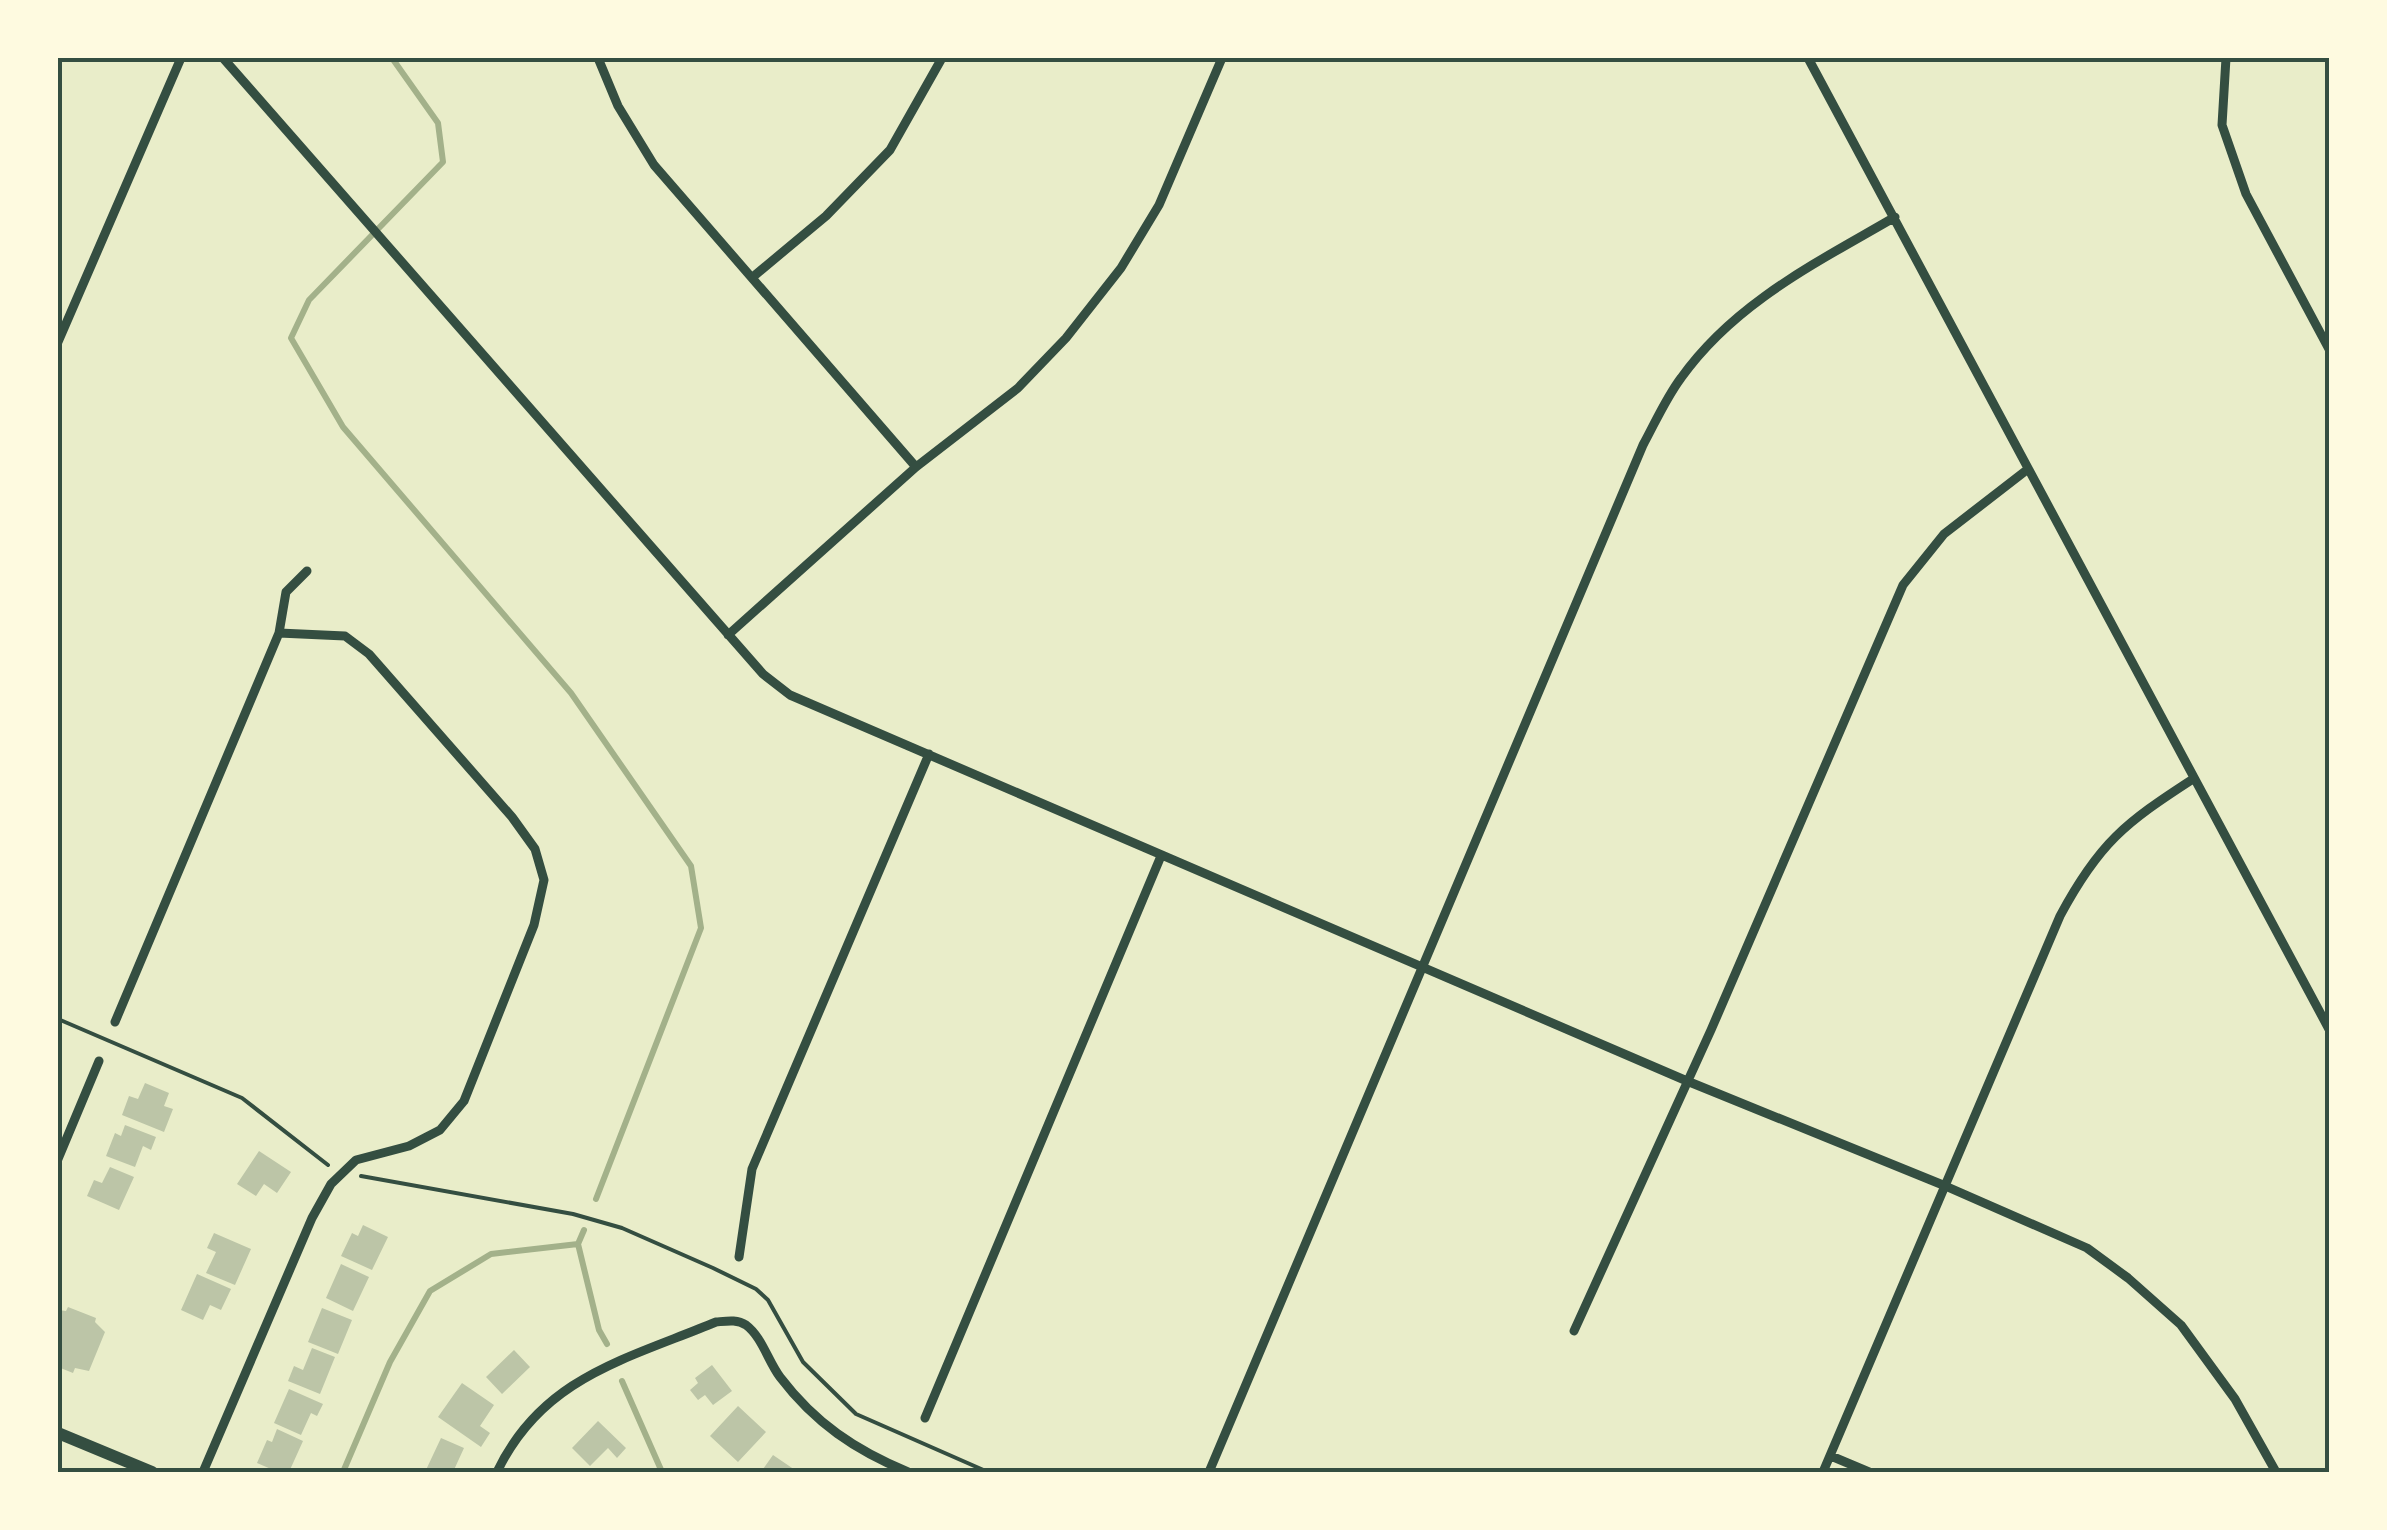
<svg xmlns="http://www.w3.org/2000/svg" width="2387" height="1530" viewBox="0 0 2387 1530" font-family="Signika,sans-serif">
	<rect width="100%" height="100%" fill="#e9edc9"/>
	<g fill="none" stroke-linecap="round" stroke-linejoin="round">
		<path stroke="#a3b18a" stroke-width="6" d="M392 58 438 123 443 162 309 300 291 338 343 427 571 693 691 866 701 928 596 1199
			M584 1230 578 1244 599 1330 607 1344
			M622 1381 662 1472
			M343 1472 390 1362 430 1291 491 1254 578 1244"/>
	</g>
	<path fill="#bcc5a7" d="M145 1083 169 1093 164 1106 173 1109 164 1132 122 1115 129 1096 138 1099Z
		M125 1125 156 1137 151 1150 143 1146 135 1167 106 1156 115 1133 121 1136Z
		M259 1151 291 1172 277 1193 264 1184 256 1196 237 1184Z
		M110 1167 134 1177 119 1210 87 1196 94 1180 102 1183Z
		M363 1225 388 1237 372 1270 341 1256 352 1233 358 1236Z
		M214 1233 251 1249 235 1285 206 1273 216 1252 207 1248Z
		M341 1264 369 1277 353 1311 326 1298Z
		M197 1274 231 1289 221 1310 210 1305 203 1320 181 1310Z
		M68 1307 96 1318 95 1322 105 1332 89 1371 75 1368 73 1373 58 1367V1310L66 1311Z
		M322 1308 352 1320 338 1354 308 1342Z
		M312 1348 335 1357 320 1394 288 1381 294 1366 303 1370Z
		M514 1350 530 1367 502 1394 486 1377Z
		M712 1365 732 1391 713 1405 705 1395 698 1400 690 1390 698 1383 695 1378Z
		M462 1383 494 1405 480 1426 490 1433 481 1447 438 1417Z
		M289 1389 323 1404 317 1416 311 1413 301 1435 274 1423Z
		M738 1406 766 1432 738 1462 710 1436Z
		M598 1421 626 1448 617 1458 608 1448 590 1466 572 1448Z
		M277 1429 303 1441 289 1472H278L257 1463 267 1440 272 1442Z
		M441 1438 464 1448 453 1472H425Z
		M773 1455 798 1472H761Z"/>
	<g fill="none" stroke-linecap="round" stroke-linejoin="round">
		<path stroke="#344e41" stroke-width="4" d="M58 1019 242 1098 328 1165
			M361 1176 573 1214 622 1228 713 1268 756 1289 768 1300 803 1362 856 1414 988 1472"/>
		<path stroke="#344e41" stroke-width="9" d="M223 58 763 674 790 695 1687 1081 1943 1185 2087 1248 2128 1278 2181 1325 2235 1399 2276 1472
			M598 58 618 106 654 165 916 467
			M1808 58 2330 1031
			M2226 58 2222 125 2246 194 2330 351
			M754 276 826 216 890 150 942 58
			M58 342 181 58
			M728 635 916 467 1018 388 1066 338 1121 268 1159 205 1222 58
			M115 1022 279 633 286 592 307 571
			M58 1159 99 1061
			M739 1257 752 1169 929 754
			M1574 1331 1711 1030 1903 585 1944 534 2028 469
			M925 1418 1161 856
			M1831 1456 1869 1472
			M203 1472 312 1218 331 1184 356 1160 409 1146 440 1130 464 1101 534 925 544 880 535 849 512 817 369 654 345 636 279 633
			M497 1472C542 1377 627 1359 716 1322 727 1321 737 1319 746 1325 762 1337 768 1361 780 1377 815 1423 855 1450 908 1472
			M1209 1472 1643 445C1655 423 1666 398 1681 378 1735 302 1818 262 1895 217
			M1823 1472 2060 916C2099 843 2125 823 2193 779"/>
		<path stroke="#344e41" stroke-width="12" d="M58 1433 152 1472"/>
	</g>
	<rect width="2387" height="1530" fill="none" stroke="#fefae0" stroke-width="120"/>
	<rect x="60" y="60" width="2267" height="1410" fill="none" stroke="#344e41" stroke-width="4"/>
</svg>
